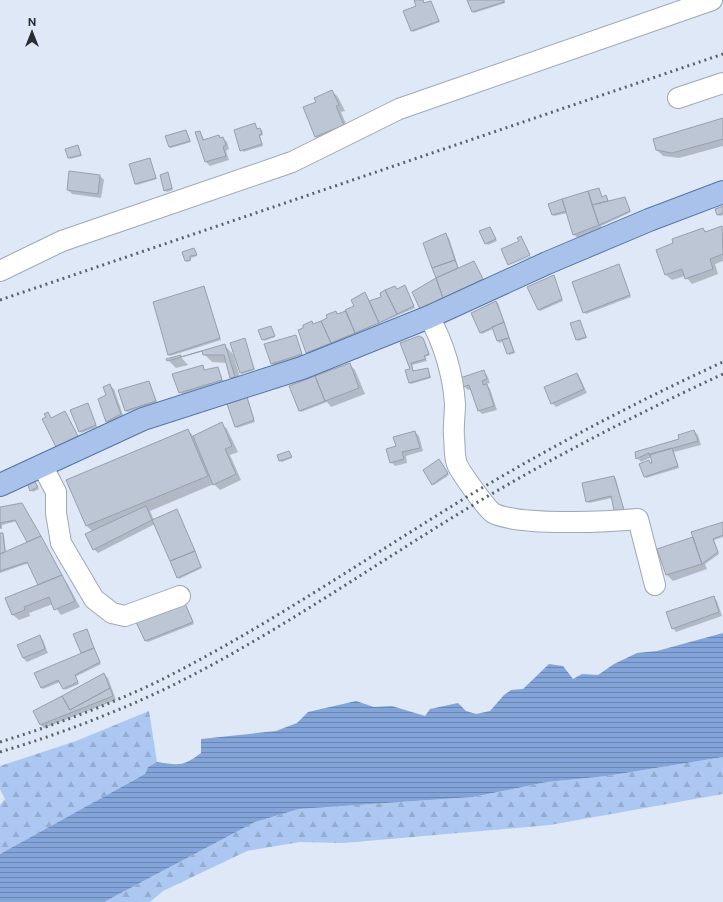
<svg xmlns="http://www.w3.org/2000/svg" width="723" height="902" viewBox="0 0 723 902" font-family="'Public Sans',sans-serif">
	<defs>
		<pattern id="forest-firs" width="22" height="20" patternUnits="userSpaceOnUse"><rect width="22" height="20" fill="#acc8f2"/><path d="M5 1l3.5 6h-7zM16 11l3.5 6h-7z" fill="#94acd0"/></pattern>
		<pattern id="water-rules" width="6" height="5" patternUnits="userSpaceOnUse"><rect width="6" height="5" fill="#82a4d9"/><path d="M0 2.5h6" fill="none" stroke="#6b86b1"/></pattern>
	</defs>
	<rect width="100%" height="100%" fill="#dee8f7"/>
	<path fill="url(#forest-firs)" d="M149 711 157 762 148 767 145 774 0 854V805L5 799 0 789V766L76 741Z
		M723 757V794L550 825 344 843 300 842 247 851 163 891 150 902H104L255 822 299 809 473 797 547 782 607 776Z"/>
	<path fill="url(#water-rules)" d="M723 633V757L607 776 547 782 473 797 299 809 255 822 104 902H0V854L145 774 148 767 157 762C178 765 183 767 201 753V739L276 731 297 723 308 712 356 701 374 707 392 706 425 716 430 709 458 703 466 711 476 714 490 711 504 695 511 690 523 689 549 664 563 666 573 679 582 674 598 675 614 664 637 653 657 651Z"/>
	<path fill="#0003" d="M416 0H423L425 4 431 2 440 22 413 32 412 31 418 7Z
		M469 0H504L505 3 474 13Z
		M332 91 338 97 345 111 341 112 349 131 322 143 316 137 304 108 317 102Z
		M723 119V146L679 158 663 156 657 150Z
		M255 124 258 130H262L263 135 260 136 263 146 243 152 235 131Z
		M186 131 191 142 171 148 169 147Z
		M200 132 205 141 219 136 221 139 223 138 227 142 229 149 226 151 229 160 210 166 206 162 196 133Z
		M78 146 82 156 70 159 69 158Z
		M149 159 157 179 137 185 135 184Z
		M168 174 173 190 167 192 165 190Z
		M100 176 104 180 101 198 72 194 68 190Z
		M599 189 603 198 606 196 609 202 625 198 631 212 601 226 602 229 578 238 574 235 568 213 554 216 550 204Z
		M723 207V215L720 216 718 215Z
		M722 227 723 261 715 264 718 274 692 284 685 276 672 280 666 275 703 229 707 232Z
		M490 228 497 241 488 245 480 232Z
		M445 234 449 238 459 269 474 262 484 281 423 310 413 292 437 278 433 267Z
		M521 237 530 254 508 263 520 242Z
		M194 249 197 256 191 258V261L187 262 186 261Z
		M531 256V257L510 265Z
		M619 265 631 297 586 314 584 312Z
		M554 276 563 301 540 311 538 309Z
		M395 287 397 290 406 288 415 308 308 354 307 352 314 325 346 312 356 306 366 295 370 302 382 298Z
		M204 288 221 340 170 356 169 355Z
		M496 302 498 303 515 353 509 355 508 353 504 341 499 343 498 341 493 329 482 334 480 332Z
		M580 321 587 338 578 341 571 324Z
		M271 327 275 337 264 341 263 339Z
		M295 336 303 356 273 365 272 364Z
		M423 339 430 355 425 357 427 361 412 365 414 372 428 369 431 378 411 384 410 383 411 370 401 344Z
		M244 340 255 370 242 374 240 373Z
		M225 346 233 354 242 384 238 385 230 377 227 363 212 362 204 354Z
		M180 356 188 365 176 368 168 360Z
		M349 364 355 370 365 394 331 407 327 402 301 412 299 410Z
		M203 366 205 371 218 368 223 381 182 394 180 392Z
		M483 371 487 375 490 383 486 384 490 389 497 410 482 414 479 411 472 389 468 390 464 386Z
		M577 374 580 378 587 393 556 407 552 403Z
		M149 382 157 402 127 412 126 410Z
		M110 386 114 389 124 418 111 425 107 421V396Z
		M247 398 255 422 237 428 235 426Z
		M88 404 97 427 81 433 80 431Z
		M66 414 79 438 59 448 51 419Z
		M221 423 227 429 238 452 230 455 241 480 220 490 214 484 150 511 154 520 178 512 202 568 179 579 155 524 98 553 94 549 93 532 87 526 188 430 194 437Z
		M694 431 698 435 701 445 674 452 679 468 646 478 644 476 649 462 654 463 652 457 641 462 637 458 636 452 680 439Z
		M415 432 419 436 423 451 406 456 407 463 395 466 391 462 397 447Z
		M289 452 292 458 282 462 280 461Z
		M441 462 449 475 434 485 433 484Z
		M614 477 616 479 625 514 612 498 589 503 587 501Z
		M34 481 39 489 33 492 31 490Z
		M23 505 63 578 67 583 80 607 61 615 53 604 29 613 30 616 19 620 13 615 39 586 29 563 0 573V534L4 536 6 553 29 542 17 521 2 525V529H0V508Z
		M723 523V537L714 540 719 554 705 564 707 569 673 581 667 575 658 549 694 538Z
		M713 597 717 601 722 616 676 632 673 628Z
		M185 604 194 624 148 642 146 641Z
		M87 630 101 664 75 677 79 684 65 690 60 682 43 689 42 687 82 654 75 635Z
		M39 636 43 640 48 653 27 662 23 658Z
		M104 674 108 678 116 700 44 728 40 724Z"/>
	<path fill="#bcc6d5" stroke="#97a0af" d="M414 0H423L424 3 431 1 439 21 411 31 403 11 416 6Z
		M467 0H504V2L472 12Z
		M332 90 339 105 336 106 344 125 315 137 303 107 316 102 314 98Z
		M723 118V139L672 153 656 150 653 139Z
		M255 123 257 129 260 128 262 134 259 135 262 144 240 151 234 130Z
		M186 130 190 141 169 147 165 136Z
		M200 131 203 140 219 135 220 138 223 137 226 145 223 147 226 156 205 162 195 132Z
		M78 145 81 155 68 158 65 149Z
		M150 158 156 178 135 184 129 164Z
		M69 171 100 175 98 194 67 190Z
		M168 172 172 188 164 191 160 175Z
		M599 188 602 197 606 195 608 201 592 205 588 191Z
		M588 191 599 225 573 235 562 199Z
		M625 197 630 211 599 225 592 205Z
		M562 199 566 211 552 215 548 204Z
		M723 206V213L717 215 715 209Z
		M722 226 723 254 710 259 713 269 685 279 682 269 665 275 656 250 673 243 672 239 703 228 705 232Z
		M490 227 496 239 485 244 479 231Z
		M446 233 455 260 432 268 423 243Z
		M521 236 530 255 508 265 501 249 519 241 517 238Z
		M194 248 197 255 190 256V260L185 261 182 252Z
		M455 260 458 268 436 278 432 268Z
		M474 261 483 279 443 298 436 278Z
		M619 264 630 295 583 313 572 282Z
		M554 275 562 299 538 310 527 287Z
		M436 278 443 298 420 309 412 292Z
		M405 285 414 306 397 314 385 290 395 286 397 289Z
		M204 286 220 338 168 355 153 302Z
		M385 290 397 314 379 323 369 301 381 297 380 293Z
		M365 292 379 323 355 333 345 310 354 306 351 300Z
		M496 301 504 322 480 333 471 313Z
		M336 311 337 314 346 311 355 333 331 343 321 321 327 318 326 315Z
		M580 320 586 337 576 340 570 323Z
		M312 321 313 324 321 321 331 343 306 353 298 330 303 328V325Z
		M504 322 509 338 497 341 492 327Z
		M271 326 275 336 262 340 258 330Z
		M296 335 302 354 271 364 264 344Z
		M419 336 423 338 429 354 424 356 426 359 411 363 413 371 428 368 430 377 409 383 405 370 410 369 400 343Z
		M245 338 254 369 240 373 230 343Z
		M509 338 514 352 507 354 502 340Z
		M225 344 235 377 230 378 224 355H203L202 351 167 361 166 359 181 355V357Z
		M350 363 359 388 325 401 315 376Z
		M203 365 204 370 218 367 222 380 179 393 172 374Z
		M484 370 487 379 482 381 483 385 487 384 494 406 478 411 469 385 463 387 460 378Z
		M577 373 584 389 551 404 544 387Z
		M315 376 325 401 299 411 289 386Z
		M149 381 156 401 125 411 118 390Z
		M110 384 121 414 106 422 98 399 106 395 103 387Z
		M247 397 254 420 235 427 227 404Z
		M88 403 96 425 79 432 70 410Z
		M65 411 78 436 56 447 42 419 46 417 44 414 48 412 51 418Z
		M222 422 232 446 225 449 236 474 213 485 193 436Z
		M188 429 208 476 86 526 66 480Z
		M694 430 698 441 649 455V453L636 459 635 452 679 439 678 435Z
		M415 431 420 448 402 452 404 459 390 463 386 449 396 446 393 437Z
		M672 448 678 466 644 477 639 464 649 460 650 463H652L650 454Z
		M289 451 292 457 279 461 277 455Z
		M439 459 448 473 432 485 423 470Z
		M614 476 625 513 615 515 611 496 586 502 582 483Z
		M34 480 38 487 30 491 27 483Z
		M22 503 41 536 27 542 15 520 0 523V528V507Z
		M146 506 152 520 93 550 85 534Z
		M177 509 195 551 170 561 152 520Z
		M723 522V535L713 539 718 552 702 564 691 532Z
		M0 533H3L5 552 0 554Z
		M41 536 62 575 38 585 27 562 0 571V554Z
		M693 537 702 564 666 575 657 549Z
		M195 551 201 567 177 578 170 561Z
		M62 575 75 601 54 610 49 597 24 607 25 610 12 615 5 598Z
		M714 596 719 612 672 629 666 612Z
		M184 601 193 622 145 641 136 622Z
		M87 629 94 648 81 653 73 634Z
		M40 635 45 649 23 658 17 645Z
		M94 648 100 662 75 675 78 682 63 689 58 680 41 688 34 673Z
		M104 673 110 688 70 710 62 696Z
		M110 688 113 696 40 725 33 711 62 696 70 710Z"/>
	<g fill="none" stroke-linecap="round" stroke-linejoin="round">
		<g stroke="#9ea7b6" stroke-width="22">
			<path id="minor" d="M678 98 723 83
				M0 271 62 241 292 162 399 109 712 0
				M429 317C444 343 453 375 455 404 455 415 453 426 454 437 455 445 454 457 457 464 460 472 487 509 493 513 518 526 608 522 638 519L655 585
				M42 465 56 492V513L61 543 94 599 112 613 125 616 180 596"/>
		</g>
		<g stroke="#5674a3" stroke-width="24">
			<path id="major" d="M0 485 143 419 302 368 429 317 547 263 649 220 723 192"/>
		</g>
		<use href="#minor" stroke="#fff" stroke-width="20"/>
		<use href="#major" stroke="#a8c2ec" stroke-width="22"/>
		<path stroke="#5d636b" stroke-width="3" stroke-dasharray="2 4" stroke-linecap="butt" d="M0 300 723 54
			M0 742C55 725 109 705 161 680 270 625 371 555 475 492 556 444 638 401 723 362
			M0 752C57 735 112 714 165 689 276 635 377 562 483 499 561 453 641 412 723 374"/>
	</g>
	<g transform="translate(32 32)" stroke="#dee8f7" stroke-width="3" paint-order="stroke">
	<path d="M0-3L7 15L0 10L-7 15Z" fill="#2a2e34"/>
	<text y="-6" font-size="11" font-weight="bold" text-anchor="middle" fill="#2a2e34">N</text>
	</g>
</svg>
